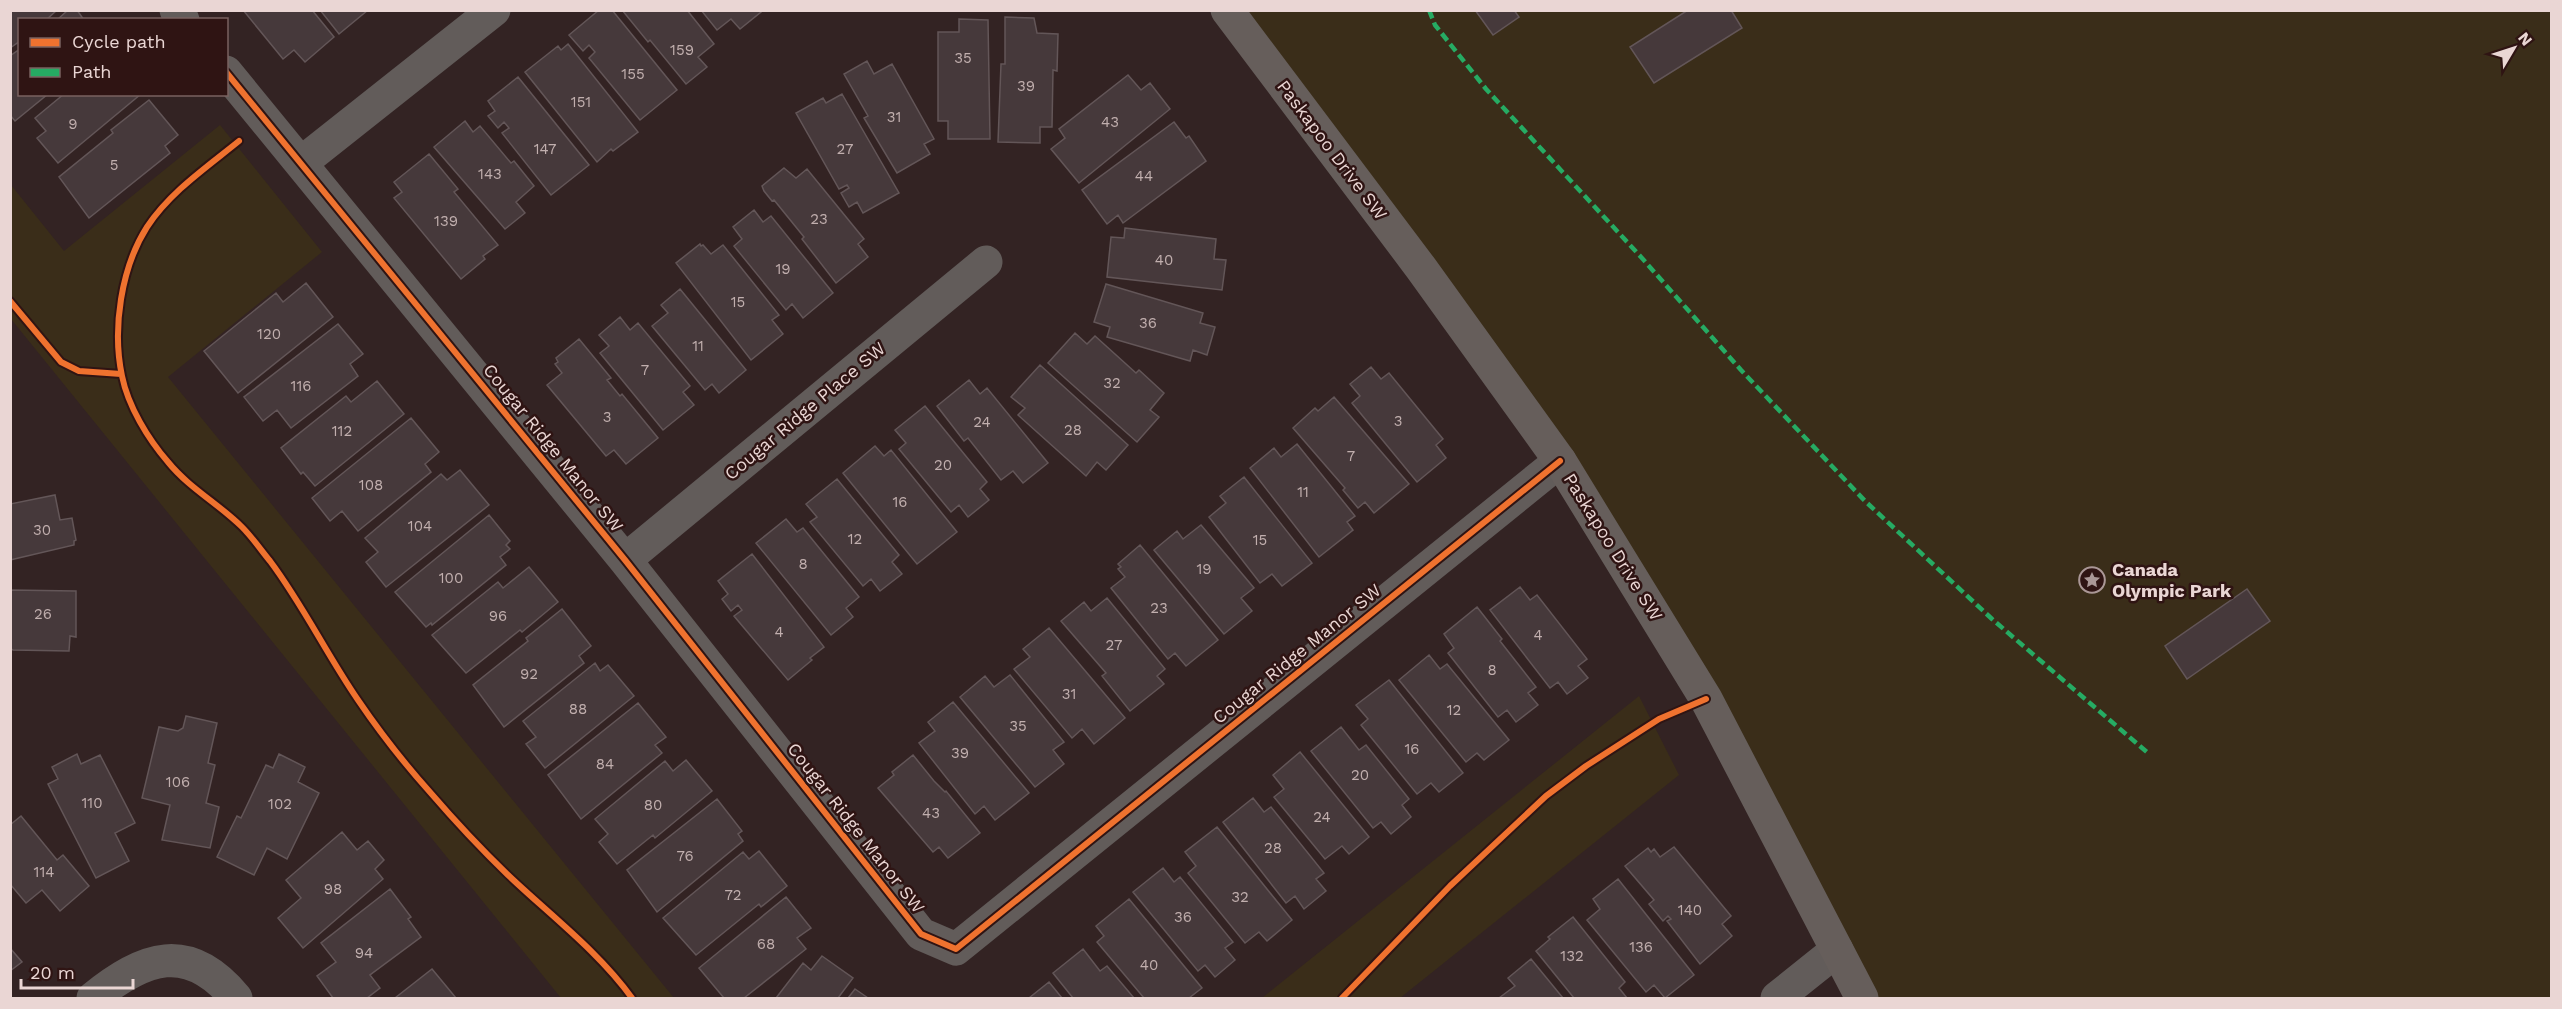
<svg xmlns="http://www.w3.org/2000/svg" width="2562" height="1009" viewBox="0 0 2562 1009" font-family="'Work Sans',sans-serif">
	<rect width="100%" height="100%" fill="#332323"/>
	<path fill="#3a2d19" d="M1227 11H2551V998H1862L1706 699Z
		M220 125 322 252 168 377 674 998H561L11 319V185L64 251Z
		M1639 696 1679 775 1400 998H1262Z"/>
	<path fill="#46393b" stroke="#635658" stroke-width="1.5" d="M10 10H57L46 20H20V41L10 48Z
		M68 10H77L84 20H57Z
		M243 10H312L334 37 305 62 294 50 283 59Z
		M320 10H368L339 34Z
		M599 10H612L677 90 640 120 589 58 595 52 589 45 583 51 569 35Z
		M622 10H687L714 44 698 57 707 67 686 84 650 40 648 42Z
		M701 10H760L761 12 740 29 731 19 717 30Z
		M1475 10H1514L1519 17 1493 35Z
		M1688 10H1731L1742 28 1654 83 1630 47Z
		M1005 17 1034 18 1037 33 1058 34 1057 71 1053 70 1052 127H1040V143L998 142 1001 64H1005Z
		M959 19 988 20 990 139H948V121H938V32H959Z
		M568 44 638 132 613 151 611 149 597 162 525 72 558 46 561 50Z
		M20 49V94H48L15 121 10 115V56Z
		M867 61 874 74 892 64 934 139 924 144 930 154 897 173 864 118 868 116 844 74Z
		M1128 75 1141 90 1150 83 1170 109 1079 183 1051 149 1065 138 1059 129Z
		M518 77 589 165 551 195 502 133 509 128 504 122 498 128 488 116 495 111 488 101Z
		M64 94H141L58 163 37 138 46 131 35 118Z
		M842 94 899 193 863 213 857 202 849 207 841 193 849 188 847 185 839 189 796 113 823 98 826 103Z
		M149 100 178 135 165 146 170 153 89 218 59 177 113 133 111 130Z
		M465 121 473 132 480 126 511 163 514 161 534 186 516 202 525 213 505 229 434 147Z
		M1174 122 1186 138 1189 136 1206 161 1123 223 1118 215 1107 224 1082 190Z
		M429 154 458 189 454 192 498 245 483 256 485 259 461 279 394 198 402 192 394 182Z
		M784 168 796 178 807 169 864 239 858 244 868 257 836 283 802 239 804 237 774 200 772 201 764 191 762 186Z
		M754 210 763 222 771 216 833 293 803 318 792 304 786 310 734 246 742 239 733 227Z
		M1125 228 1216 239 1214 259 1226 260 1222 290 1107 277 1111 237 1124 238Z
		M700 244 701 246 703 245 711 254 723 245 779 315 772 320 783 334 751 360 676 263Z
		M306 283 333 317 238 393 204 351 276 293 283 302Z
		M1106 284 1203 313 1200 323 1215 327 1207 355 1193 350 1190 361 1107 337 1110 327 1094 322Z
		M680 289 746 370 719 393 712 384 705 390 652 326 668 313 661 305Z
		M620 317 630 330 638 323 690 386 683 392 694 405 663 430 600 353 609 346 599 335Z
		M338 324 363 354 350 364 358 376 291 428 277 410 263 421 244 397Z
		M1075 333 1087 344 1095 336 1136 373 1139 370 1164 393 1150 410 1159 417 1137 442 1048 363Z
		M579 339 611 378 607 380 620 396 622 394 658 438 626 464 614 450 606 456 547 385 562 373 555 364 558 362 556 358Z
		M1040 365 1128 445 1106 470 1097 462 1086 476 1018 415 1025 408 1011 397Z
		M1371 367 1381 379 1389 373 1443 439 1436 445 1446 458 1417 482 1352 403 1360 396 1350 384Z
		M969 380 980 394 987 388 1048 463 1023 483 1013 471 1001 480 968 438 964 441 937 406Z
		M377 381 404 414 315 486 303 472 301 474 281 448 346 396 351 402Z
		M1334 397 1409 484 1374 513 1365 502 1358 508 1343 490 1345 488 1293 428 1315 408 1318 411Z
		M925 406 987 482 980 489 989 500 968 517 959 505 951 512 899 449 906 443 895 430Z
		M411 418 439 452 425 464 431 472 358 531 342 511 330 521 312 498Z
		M1297 444 1355 516 1347 522 1353 530 1319 557 1250 468 1274 448 1281 457Z
		M875 446 884 456 891 450 957 532 917 564 843 473Z
		M460 470 489 505 386 587 366 562 378 552 365 538 441 474 447 480Z
		M1244 477 1312 563 1282 586 1272 574 1260 583 1209 517 1226 503 1220 496Z
		M837 479 899 555 892 562 902 574 880 591 871 579 863 586 810 522 817 517 806 504Z
		M55 495 60 520 72 518 76 540 74 541V545L10 560V504Z
		M489 515 510 541 506 545 510 549 500 557 506 565 432 625 431 623 426 627 395 592Z
		M786 519 797 532 803 528 859 597 846 608 853 617 831 635 756 543Z
		M1201 525 1254 588 1241 598 1252 611 1224 634 1154 550 1177 531 1183 539Z
		M1140 545 1218 640 1186 666 1175 653 1168 659 1111 588 1125 577 1118 569 1121 567 1118 564Z
		M752 554 824 647 810 658 812 660 788 680 734 616 742 610 738 605 731 611 722 599 728 594 718 581Z
		M529 567 558 602 522 632 520 630 466 673 432 635 498 582 503 588Z
		M1520 587 1530 600 1537 595 1587 659 1578 666 1588 678 1567 694 1558 682 1550 688 1490 610Z
		M2247 589 2270 621 2187 679 2165 646Z
		M10 590 76 591V637L70 636 69 651 13 650 10 648Z
		M1107 598 1165 669 1157 676 1164 684 1130 711 1102 676 1106 673 1061 621 1084 602 1091 611Z
		M1477 607 1502 639 1500 641 1536 687 1528 693 1538 705 1516 722 1507 710 1498 717 1448 653 1454 648 1444 634Z
		M562 609 591 646 579 656 584 663 504 727 473 685 528 641 526 638Z
		M1049 628 1125 718 1094 744 1082 729 1072 738 1014 669 1030 657 1023 649Z
		M1429 655 1440 669 1447 664 1509 740 1484 760 1477 753 1466 762 1399 680Z
		M595 663 600 671 608 665 634 696 545 768 526 744 536 737 523 721Z
		M1010 675 1064 742 1053 750 1064 764 1035 787 960 697 985 676 994 687Z
		M1389 680 1463 773 1439 792 1431 783 1417 794 1361 725 1368 719 1356 705Z
		M953 702 1029 793 995 820 984 806 975 814 919 743 935 731 928 722Z
		M638 703 666 737 655 745 662 753 581 819 548 775Z
		M186 716 217 723 208 763 215 765 206 803 219 807 210 848 162 840 170 805 142 798 159 727 178 731 183 728Z
		M1341 727 1359 750 1366 745 1409 799 1402 805 1411 817 1391 834 1381 822 1373 828 1311 751Z
		M1300 752 1369 837 1349 854 1342 846 1325 859 1274 797 1284 789 1273 775Z
		M77 754 81 764 100 755 135 823 115 833 129 861 96 878 48 784 58 779 52 767Z
		M279 754 305 767 298 782 319 793 287 859 267 848 254 875 217 857 237 816 241 818 266 765 273 768Z
		M913 755 934 781 945 792 946 791 980 833 948 858 939 847 933 852 878 788 894 775 892 772Z
		M686 760 712 791 655 838 653 835 617 864 599 842 608 834 595 819 665 761 673 771Z
		M1253 798 1264 812 1271 807 1324 873 1316 879 1326 891 1304 909 1295 896 1286 903 1223 822Z
		M717 799 742 831 738 834 743 841 657 912 627 870Z
		M21 816 57 860 63 855 89 886 60 911 42 890 26 903 10 884V825Z
		M1217 827 1292 920 1267 941 1259 932 1245 943 1188 873 1196 866 1185 852Z
		M342 832 357 850 368 841 384 860 375 869 383 879 303 948 278 918 301 898 286 880Z
		M1674 847 1731 916 1722 924 1732 936 1700 964 1667 921 1671 919 1668 916 1663 921 1649 904 1654 900 1625 866 1648 848 1651 852 1654 849 1660 857Z
		M759 851 787 886 761 907 759 904 696 955 663 918 743 852 749 859Z
		M1163 868 1174 882 1180 877 1233 942 1225 948 1235 960 1215 977 1205 965 1198 971 1133 892Z
		M1618 879 1694 975 1665 998 1654 985 1646 992 1587 920 1600 909 1593 899Z
		M390 889 411 917 408 919 421 937 370 975 380 988 367 998H333L317 976 336 962 321 943Z
		M786 897 811 928 797 938 806 949 744 998H724L699 968Z
		M1129 899 1202 988 1189 998H1144L1097 942 1104 936 1096 926Z
		M1573 917 1625 982 1619 988 1627 998H1574L1536 951 1550 939 1548 937Z
		M10 948 22 962 10 971Z
		M1083 949 1100 971 1107 966 1134 998H1073L1053 973Z
		M822 956 853 978 838 998H776L803 963 811 970Z
		M1531 959 1563 998H1499L1515 986 1508 978Z
		M432 969 456 998H395Z
		M1049 982 1062 998H1029Z
		M855 989 868 998H848Z"/>
	<g fill="none" stroke-linecap="round" stroke-linejoin="round">
		<path stroke="#625c5a" stroke-width="33" d="M176 10 183 20
			M226 72 625 560 921 934 956 949 1560 461
			M301 163 494 10
			M625 560 986 262
			M93 998C144 957 188 940 236 998
			M1777 998 1837 950"/>
		<path stroke="#665e5b" stroke-width="33" d="M1227 10 1421 268 1560 461 1706 699 1862 998"/>
		<path stroke="#26ab63" stroke-width="4.5" stroke-dasharray="9 4.5" stroke-linecap="butt" d="M1429 10 1435 25 1486 89 1641 257 1741 370 1865 501 1992 619 2148 753"/>
		<g stroke="#2f1413" stroke-width="10">
			<path id="cycleway" d="M226 72 625 560 921 934 956 949 1560 461
				M239 141C207 167 170 192 147 227 121 268 112 329 122 376 128 406 148 439 168 462 189 488 219 504 242 527 252 537 261 550 270 561 303 605 327 655 358 700 379 731 404 763 429 791 454 820 480 848 508 875 550 915 598 951 632 998
				M10 301 61 362 79 371 121 374
				M1342 998 1450 886 1546 796 1586 766 1659 719 1706 699"/>
		</g>
		<use href="#cycleway" stroke="#ef722f" stroke-width="6"/>
	</g>
	<defs>
		<g id="sight-ring" transform="scale(1.35)"><circle r="9.5" fill="#2f1413" stroke="#aa9796" stroke-width="1.5"/><path d="M0-6L1.8-2.2L6-1.7L2.9 1.2L3.7 5.4L0 3.3L-3.7 5.4L-2.9 1.2L-6-1.7L-1.8-2.2Z" fill="#aa9796"/></g>
	</defs>
	<g fill-rule="evenodd">
		<use href="#sight-ring" x="2092" y="580"/>
	</g>
	<g text-anchor="middle" stroke-width="5" stroke-linejoin="round" paint-order="stroke">
		<g font-size="15" fill="#c1afae">
			<text x="682" y="55">159</text>
			<text x="963" y="63">35</text>
			<text x="633" y="79">155</text>
			<text x="1026" y="91">39</text>
			<text x="581" y="107">151</text>
			<text x="894" y="122">31</text>
			<text x="1110" y="127">43</text>
			<text x="73" y="129">9</text>
			<text x="545" y="154">147</text>
			<text x="845" y="154">27</text>
			<text x="114" y="170">5</text>
			<text x="490" y="179">143</text>
			<text x="1144" y="181">44</text>
			<text x="819" y="224">23</text>
			<text x="446" y="226">139</text>
			<text x="1164" y="265">40</text>
			<text x="783" y="274">19</text>
			<text x="738" y="307">15</text>
			<text x="1148" y="328">36</text>
			<text x="269" y="339">120</text>
			<text x="698" y="351">11</text>
			<text x="645" y="375">7</text>
			<text x="1112" y="388">32</text>
			<text x="301" y="391">116</text>
			<text x="607" y="422">3</text>
			<text x="1398" y="426">3</text>
			<text x="982" y="427">24</text>
			<text x="1073" y="435">28</text>
			<text x="342" y="436">112</text>
			<text x="1351" y="461">7</text>
			<text x="943" y="470">20</text>
			<text x="371" y="490">108</text>
			<text x="1303" y="497">11</text>
			<text x="900" y="507">16</text>
			<text x="420" y="531">104</text>
			<text x="42" y="535">30</text>
			<text x="855" y="544">12</text>
			<text x="1260" y="545">15</text>
			<text x="803" y="569">8</text>
			<text x="1204" y="574">19</text>
			<text x="451" y="583">100</text>
			<text x="1159" y="613">23</text>
			<text x="43" y="619">26</text>
			<text x="498" y="621">96</text>
			<text x="779" y="637">4</text>
			<text x="1538" y="640">4</text>
			<text x="1114" y="650">27</text>
			<text x="1492" y="675">8</text>
			<text x="529" y="679">92</text>
			<text x="1069" y="699">31</text>
			<text x="578" y="714">88</text>
			<text x="1454" y="715">12</text>
			<text x="1018" y="731">35</text>
			<text x="1412" y="754">16</text>
			<text x="960" y="758">39</text>
			<text x="605" y="769">84</text>
			<text x="1360" y="780">20</text>
			<text x="178" y="787">106</text>
			<text x="92" y="808">110</text>
			<text x="280" y="809">102</text>
			<text x="653" y="810">80</text>
			<text x="931" y="818">43</text>
			<text x="1322" y="822">24</text>
			<text x="1273" y="853">28</text>
			<text x="685" y="861">76</text>
			<text x="44" y="877">114</text>
			<text x="333" y="894">98</text>
			<text x="733" y="900">72</text>
			<text x="1240" y="902">32</text>
			<text x="1690" y="915">140</text>
			<text x="1183" y="922">36</text>
			<text x="766" y="949">68</text>
			<text x="1641" y="952">136</text>
			<text x="364" y="958">94</text>
			<text x="1572" y="961">132</text>
			<text x="1149" y="970">40</text>
		</g>
		<g font-size="18" fill="#ead6d4" stroke="#2f1413">
			<text transform="translate(1332 150) rotate(53)" y="6">Paskapoo Drive SW</text>
			<text transform="translate(805 411) rotate(-40)" y="6">Cougar Ridge Place SW</text>
			<text transform="translate(553 448) rotate(51)" y="6">Cougar Ridge Manor SW</text>
			<text transform="translate(1613 547) rotate(58)" y="6">Paskapoo Drive SW</text>
			<text transform="translate(1297 654) rotate(-39)" y="6">Cougar Ridge Manor SW</text>
			<text transform="translate(856 828) rotate(52)" y="6">Cougar Ridge Manor SW</text>
		</g>
		<g font-size="18" font-weight="bold" fill="#ead6d4" stroke="#2f1413" text-anchor="start">
			<text x="2112" y="576">Canada<tspan x="2112" dy="21">Olympic Park</tspan></text>
		</g>
	</g>
	<rect width="2562" height="1009" fill="none" stroke="#ead6d4" stroke-width="24"/>
	<rect x="18" y="18" width="210" height="78" fill="#2f1413" stroke="#7a6260" stroke-width="1.5"/>
	<rect x="30" y="38" width="30" height="9" fill="#ef722f" stroke="#7a6260" stroke-width="1.5"/>
	<text x="72" y="48" font-size="18" fill="#ead6d4">Cycle path</text>
	<rect x="30" y="68" width="30" height="9" fill="#26ab63" stroke="#7a6260" stroke-width="1.5"/>
	<text x="72" y="78" font-size="18" fill="#ead6d4">Path</text>
	<g transform="translate(2514 48) rotate(51)" stroke="#2f1413" stroke-width="4.5" paint-order="stroke">
	<path d="M0-4.5L10 22L0 15L-10 22Z" fill="#ead6d4"/>
	<text y="-9" font-size="16" font-weight="bold" text-anchor="middle" fill="#ead6d4">N</text>
	</g>
	<path d="M21 979v9h112v-9" fill="none" stroke="#ead6d4" stroke-width="3"/>
	<text x="30" y="979" font-size="18" fill="#ead6d4" stroke="#2f1413" stroke-width="4.5" paint-order="stroke">20 m</text>
</svg>
